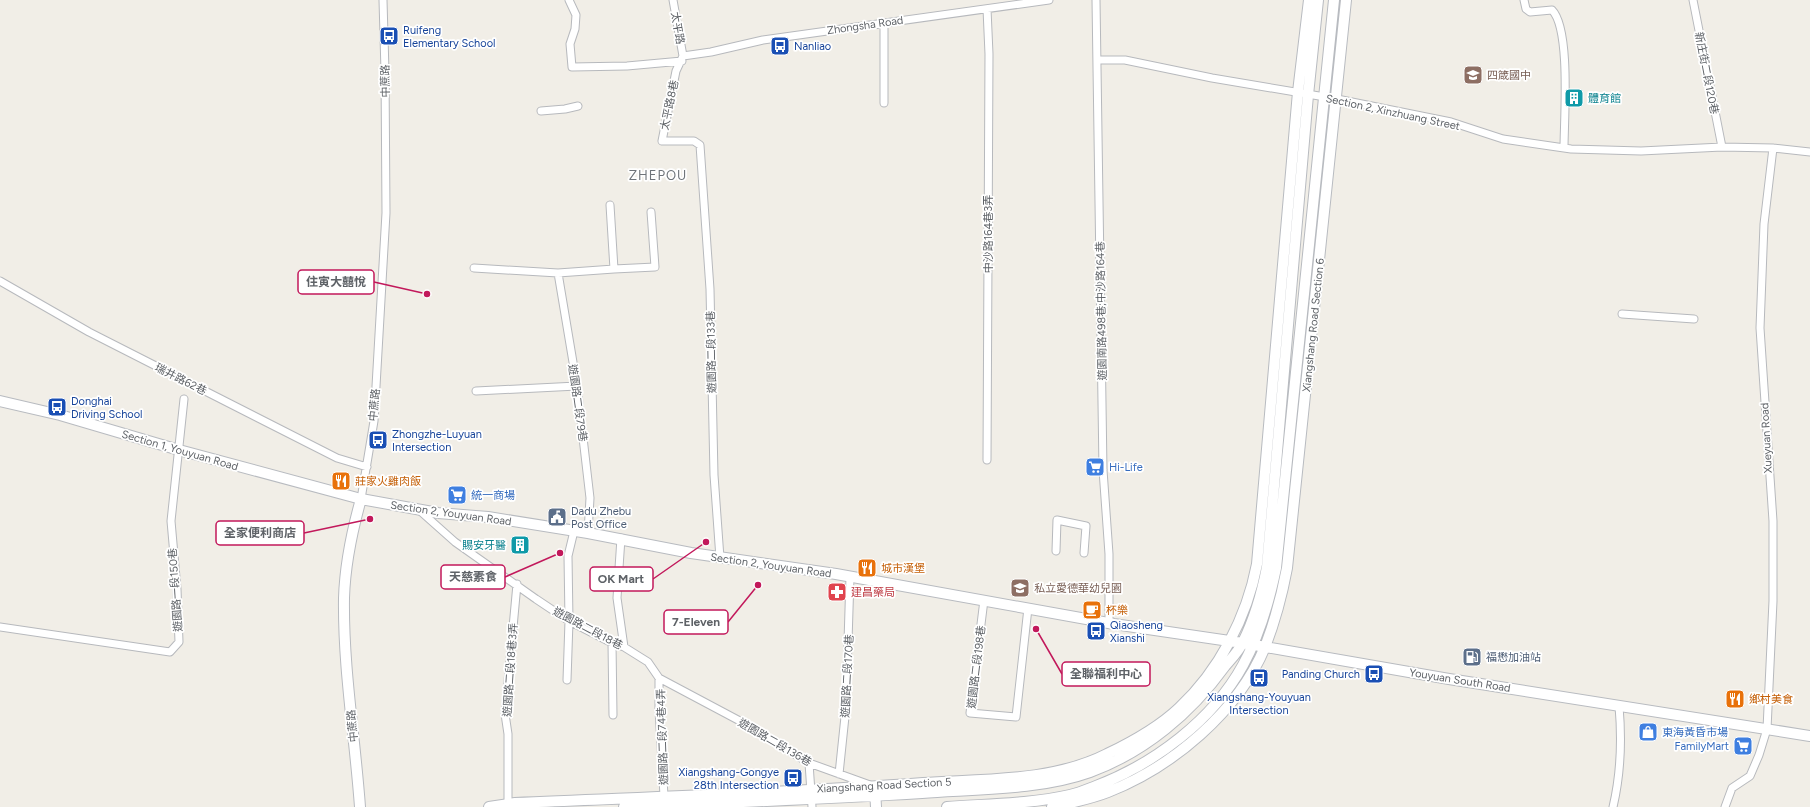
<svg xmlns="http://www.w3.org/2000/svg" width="1810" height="807" viewBox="0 0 1810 807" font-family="Figtree,'Noto Sans TC',sans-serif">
	<rect width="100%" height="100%" fill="#f1eee7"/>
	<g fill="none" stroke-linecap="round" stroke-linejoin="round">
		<g stroke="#b7b9bd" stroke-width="9">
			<path id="street" d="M569 0 576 15 575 29 570 44 572 67 627 66 682 61
				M673 0 683 56 676 71 662 141H694L700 145 710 289 714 475 720 558
				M1096 0 1103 470 1109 554V623
				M1524 0 1526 9 1530 12 1552 10C1571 29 1564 120 1564 148
				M1693 0 1722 147
				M987 9 989 54 987 460
				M884 23V103
				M683 56 711 52 763 40 1049 0
				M1097 60H1125L1212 78 1337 99 1451 122 1503 139 1571 149 1641 151 1722 147 1773 148 1810 152
				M541 111 565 109 578 106
				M610 205 614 269
				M474 268 558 273 614 269 655 267 651 212
				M558 273 577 386 590 498 588 533
				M0 281 89 332 337 458 367 467
				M1622 314 1694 319
				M476 391 577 386
				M361 499 374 421 386 213 385 72 383 0
				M419 510 455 542 536 599 569 621 612 643 624 647 648 662 659 678 738 720 809 763 870 785
				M621 538 617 598 624 647
				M1056 551 1057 520 1086 526 1084 553
				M984 600 970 713 1016 717 1028 608
				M0 627 170 652 179 642 177 589 171 521 184 399
				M612 643 613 715
				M659 678V710L664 796
				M567 680 569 621 568 556 574 531
				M809 763 812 807
				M839 774 846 707 850 577
				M508 804V734L505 714 517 584
				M1613 807C1621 773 1622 740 1619 706
				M1725 807 1732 788 1750 776 1759 755 1767 729 1773 601V521L1760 328 1764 224 1773 148"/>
		</g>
		<g stroke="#b8bbc0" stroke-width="12">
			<path id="secondary" d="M0 401 60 415 179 450 361 499 438 513 488 517 588 533 691 553 836 574 1114 624 1243 643 1449 679 1810 736
				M875 789 876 807
				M360 807C355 737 343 668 344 598 345 565 352 531 361 499
				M489 807 515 803C651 797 788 793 923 783 984 779 1052 782 1107 754 1132 742 1159 727 1179 708 1219 671 1247 617 1257 564L1298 92 1309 0
				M624 807C723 803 823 799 922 793 976 789 1040 790 1090 772 1145 752 1191 713 1225 666 1231 659 1239 651 1243 642 1255 618 1262 593 1267 567L1308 95 1318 0
				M947 807C988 804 1030 804 1070 795 1079 793 1088 789 1096 786 1154 764 1213 720 1243 665 1260 634 1269 602 1276 568L1334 0
				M1052 807C1071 803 1090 799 1108 792 1172 767 1238 712 1265 647 1275 621 1282 595 1287 568L1346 0"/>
		</g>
		<use href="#street" stroke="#fff" stroke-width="7"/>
		<use href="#secondary" stroke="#fff" stroke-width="10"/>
	</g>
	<defs>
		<g id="bus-square" transform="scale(1)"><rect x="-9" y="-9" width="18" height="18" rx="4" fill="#1a4fb4" stroke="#fff"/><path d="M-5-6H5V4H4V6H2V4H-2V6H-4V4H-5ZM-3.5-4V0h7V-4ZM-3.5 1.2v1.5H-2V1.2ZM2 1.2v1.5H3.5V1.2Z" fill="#fff"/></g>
		<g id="school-square" transform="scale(1)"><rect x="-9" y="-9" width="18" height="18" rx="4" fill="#8d6e63" stroke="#fff"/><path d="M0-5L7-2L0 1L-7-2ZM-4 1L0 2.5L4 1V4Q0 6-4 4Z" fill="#fff"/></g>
		<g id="building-square" transform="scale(1)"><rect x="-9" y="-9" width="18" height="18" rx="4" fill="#0f9aa8" stroke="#fff"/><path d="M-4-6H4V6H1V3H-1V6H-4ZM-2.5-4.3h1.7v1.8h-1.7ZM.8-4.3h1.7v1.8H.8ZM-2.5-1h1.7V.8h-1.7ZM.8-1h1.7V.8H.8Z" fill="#fff"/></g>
		<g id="supermarket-square" transform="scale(1)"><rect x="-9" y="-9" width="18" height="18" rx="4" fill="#3f7fe0" stroke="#fff"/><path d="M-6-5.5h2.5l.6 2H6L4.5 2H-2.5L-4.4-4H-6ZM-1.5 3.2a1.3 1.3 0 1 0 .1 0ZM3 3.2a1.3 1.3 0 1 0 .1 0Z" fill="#fff"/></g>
		<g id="restaurant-square" transform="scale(1)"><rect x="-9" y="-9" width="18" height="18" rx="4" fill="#e8710a" stroke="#fff"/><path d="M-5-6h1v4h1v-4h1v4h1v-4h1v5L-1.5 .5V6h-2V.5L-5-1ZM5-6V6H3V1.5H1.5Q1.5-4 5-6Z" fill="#fff"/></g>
		<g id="civic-square" transform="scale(1)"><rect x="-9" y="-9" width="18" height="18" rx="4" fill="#5c6f8a" stroke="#fff"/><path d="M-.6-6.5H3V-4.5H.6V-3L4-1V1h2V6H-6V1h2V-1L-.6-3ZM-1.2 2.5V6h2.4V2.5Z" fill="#fff"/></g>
		<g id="pharmacy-square" transform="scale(1)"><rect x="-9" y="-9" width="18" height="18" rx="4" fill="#e0444e" stroke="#fff"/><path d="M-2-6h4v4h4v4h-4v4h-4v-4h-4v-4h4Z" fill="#fff"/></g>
		<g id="cafe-square" transform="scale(1)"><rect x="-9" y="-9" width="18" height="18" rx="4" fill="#e8710a" stroke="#fff"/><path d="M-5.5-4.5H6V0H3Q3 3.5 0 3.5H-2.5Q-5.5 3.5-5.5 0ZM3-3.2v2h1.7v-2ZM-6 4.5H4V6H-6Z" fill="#fff"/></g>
		<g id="fuel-square" transform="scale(1)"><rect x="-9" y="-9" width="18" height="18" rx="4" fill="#5c6f8a" stroke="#fff"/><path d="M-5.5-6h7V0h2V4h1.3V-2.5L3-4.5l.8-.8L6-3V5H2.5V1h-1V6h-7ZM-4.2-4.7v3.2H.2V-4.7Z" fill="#fff"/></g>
		<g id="shop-square" transform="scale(1)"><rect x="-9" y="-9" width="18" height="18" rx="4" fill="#3f7fe0" stroke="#fff"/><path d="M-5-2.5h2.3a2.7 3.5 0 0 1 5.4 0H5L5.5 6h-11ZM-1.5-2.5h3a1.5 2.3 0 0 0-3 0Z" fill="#fff"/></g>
	</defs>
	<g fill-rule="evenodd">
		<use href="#bus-square" x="389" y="36"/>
		<use href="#bus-square" x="780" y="46"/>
		<use href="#school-square" x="1473" y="75"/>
		<use href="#building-square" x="1574" y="98"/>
		<use href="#bus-square" x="57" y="407"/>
		<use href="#bus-square" x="378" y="440"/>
		<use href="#supermarket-square" x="1095" y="467"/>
		<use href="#restaurant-square" x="341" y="481"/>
		<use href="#supermarket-square" x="457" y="495"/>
		<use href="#civic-square" x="557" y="517"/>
		<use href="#building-square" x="520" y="545"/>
		<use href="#restaurant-square" x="867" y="568"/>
		<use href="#school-square" x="1020" y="588"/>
		<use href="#pharmacy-square" x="837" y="592"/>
		<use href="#cafe-square" x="1092" y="610"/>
		<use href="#bus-square" x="1096" y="631"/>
		<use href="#fuel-square" x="1472" y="657"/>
		<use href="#bus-square" x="1374" y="674"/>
		<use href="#bus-square" x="1259" y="678"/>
		<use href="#restaurant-square" x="1735" y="699"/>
		<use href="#shop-square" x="1648" y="732"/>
		<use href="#supermarket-square" x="1743" y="746"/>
		<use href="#bus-square" x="793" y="778"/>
	</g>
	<g text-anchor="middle" stroke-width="3.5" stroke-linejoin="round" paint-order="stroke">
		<g font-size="11" fill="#5e6267" stroke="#fff">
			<text transform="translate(865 25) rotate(-8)" y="4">Zhongsha Road</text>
			<text transform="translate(678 28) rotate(80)" y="4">太平路</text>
			<text transform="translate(1707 73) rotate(79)" y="4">新庄街二段120巷</text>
			<text transform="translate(385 81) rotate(-91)" y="4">中蔗路</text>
			<text transform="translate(669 105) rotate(-78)" y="4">太平路8巷</text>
			<text transform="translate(1393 112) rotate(12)" y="4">Section 2, Xinzhuang Street</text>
			<text transform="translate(988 234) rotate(-90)" y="4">中沙路164巷3弄</text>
			<text transform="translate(1101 311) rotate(-91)" y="4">遊園南路498巷;中沙路164巷</text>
			<text transform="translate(1313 325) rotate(-84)" y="4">Xiangshang Road Section 6</text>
			<text transform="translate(711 352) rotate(-91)" y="4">遊園路二段133巷</text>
			<text transform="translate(181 379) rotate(27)" y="4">瑞井路62巷</text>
			<text transform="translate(578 403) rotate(82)" y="4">遊園路二段79巷</text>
			<text transform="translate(374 405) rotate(-85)" y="4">中蔗路</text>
			<text transform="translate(1766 438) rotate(-93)" y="4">Xueyuan Road</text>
			<text transform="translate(180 450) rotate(16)" y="4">Section 1, Youyuan Road</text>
			<text transform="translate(451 513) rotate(8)" y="4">Section 2, Youyuan Road</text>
			<text transform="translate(771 565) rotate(8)" y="4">Section 2, Youyuan Road</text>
			<text transform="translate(175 590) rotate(-94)" y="4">遊園路一段150巷</text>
			<text transform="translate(588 628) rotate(28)" y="4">遊園路二段18巷</text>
			<text transform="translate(976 667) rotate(-83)" y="4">遊園路二段198巷</text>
			<text transform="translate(510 670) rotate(-86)" y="4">遊園路二段18巷3弄</text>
			<text transform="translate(847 676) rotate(-87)" y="4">遊園路二段170巷</text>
			<text transform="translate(1460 680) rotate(9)" y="4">Youyuan South Road</text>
			<text transform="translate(352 726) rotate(-95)" y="4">中蔗路</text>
			<text transform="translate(662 737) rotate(-92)" y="4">遊園路二段74巷4弄</text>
			<text transform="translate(775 742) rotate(30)" y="4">遊園路二段136巷</text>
			<text transform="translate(884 785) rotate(-3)" y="4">Xiangshang Road Section 5</text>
		</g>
		<g font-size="11" fill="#164399" stroke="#fff" text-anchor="start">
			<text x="403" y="34">Ruifeng<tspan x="403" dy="13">Elementary School</tspan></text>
			<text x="794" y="50">Nanliao</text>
			<text x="71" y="405">Donghai<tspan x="71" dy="13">Driving School</tspan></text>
			<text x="392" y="438">Zhongzhe-Luyuan<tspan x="392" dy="13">Intersection</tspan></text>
			<text x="1110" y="629">Qiaosheng<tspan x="1110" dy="13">Xianshi</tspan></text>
			<text x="1360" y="678" text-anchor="end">Panding Church</text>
			<text x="1259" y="701" text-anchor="middle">Xiangshang-Youyuan<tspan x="1259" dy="13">Intersection</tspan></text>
			<text x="779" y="776" text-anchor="end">Xiangshang-Gongye<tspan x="779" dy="13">28th Intersection</tspan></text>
		</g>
		<g font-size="11" fill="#785e54" stroke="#fff" text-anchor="start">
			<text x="1487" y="79">四箴國中</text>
			<text x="1034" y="592">私立愛德華幼兒園</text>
		</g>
		<g font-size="11" fill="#0d838f" stroke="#fff" text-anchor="start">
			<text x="1588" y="102">體育館</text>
			<text x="506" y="549" text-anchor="end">賜安牙醫</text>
		</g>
		<g font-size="11" fill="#366cbe" stroke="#fff" text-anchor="start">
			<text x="1109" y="471">Hi-Life</text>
			<text x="471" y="499">統一商場</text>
			<text x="1662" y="736">東海黃昏市場</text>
			<text x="1729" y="750" text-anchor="end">FamilyMart</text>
		</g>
		<g font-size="11" fill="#c56008" stroke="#fff" text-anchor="start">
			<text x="355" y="485">莊家火雞肉飯</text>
			<text x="881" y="572">城市漢堡</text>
			<text x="1106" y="614">杯樂</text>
			<text x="1749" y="703">鄉村美食</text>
		</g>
		<g font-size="11" fill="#4e5e75" stroke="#fff" text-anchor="start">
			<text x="571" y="515">Dadu Zhebu<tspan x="571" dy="13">Post Office</tspan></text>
			<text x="1486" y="661">福懋加油站</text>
		</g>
		<g font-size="11" fill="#be3a42" stroke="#fff" text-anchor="start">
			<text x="851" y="596">建昌藥局</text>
		</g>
		<g font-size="13" letter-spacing="1" fill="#6f7479" stroke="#fff">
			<text x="658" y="180">ZHEPOU</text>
		</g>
	</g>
	<path fill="none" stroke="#c2185b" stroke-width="1.5" d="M427 294L374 282M370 519L304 533M560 553L505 577M706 542L653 579M758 585L728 622M1036 629L1062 674"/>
	<g fill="#c2185b" stroke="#fff" stroke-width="1.5">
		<circle cx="427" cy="294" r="4"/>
		<circle cx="370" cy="519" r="4"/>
		<circle cx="560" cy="553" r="4"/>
		<circle cx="706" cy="542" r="4"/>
		<circle cx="758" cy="585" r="4"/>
		<circle cx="1036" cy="629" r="4"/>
	</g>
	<g fill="#fff" stroke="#c2185b" stroke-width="1.5">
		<rect x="298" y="270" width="76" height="24" rx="4"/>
		<rect x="216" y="521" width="88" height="24" rx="4"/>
		<rect x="441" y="565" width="64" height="24" rx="4"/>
		<rect x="590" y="567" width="63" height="24" rx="4"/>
		<rect x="664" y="610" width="64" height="24" rx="4"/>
		<rect x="1062" y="662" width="88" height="24" rx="4"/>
	</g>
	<g font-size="12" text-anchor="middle" font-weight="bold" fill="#5e6267">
		<text x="336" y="286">住寅大囍悅</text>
		<text x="260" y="537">全家便利商店</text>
		<text x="473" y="581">天慈素食</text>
		<text x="621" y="583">OK Mart</text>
		<text x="696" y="626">7-Eleven</text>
		<text x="1106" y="678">全聯福利中心</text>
	</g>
</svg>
